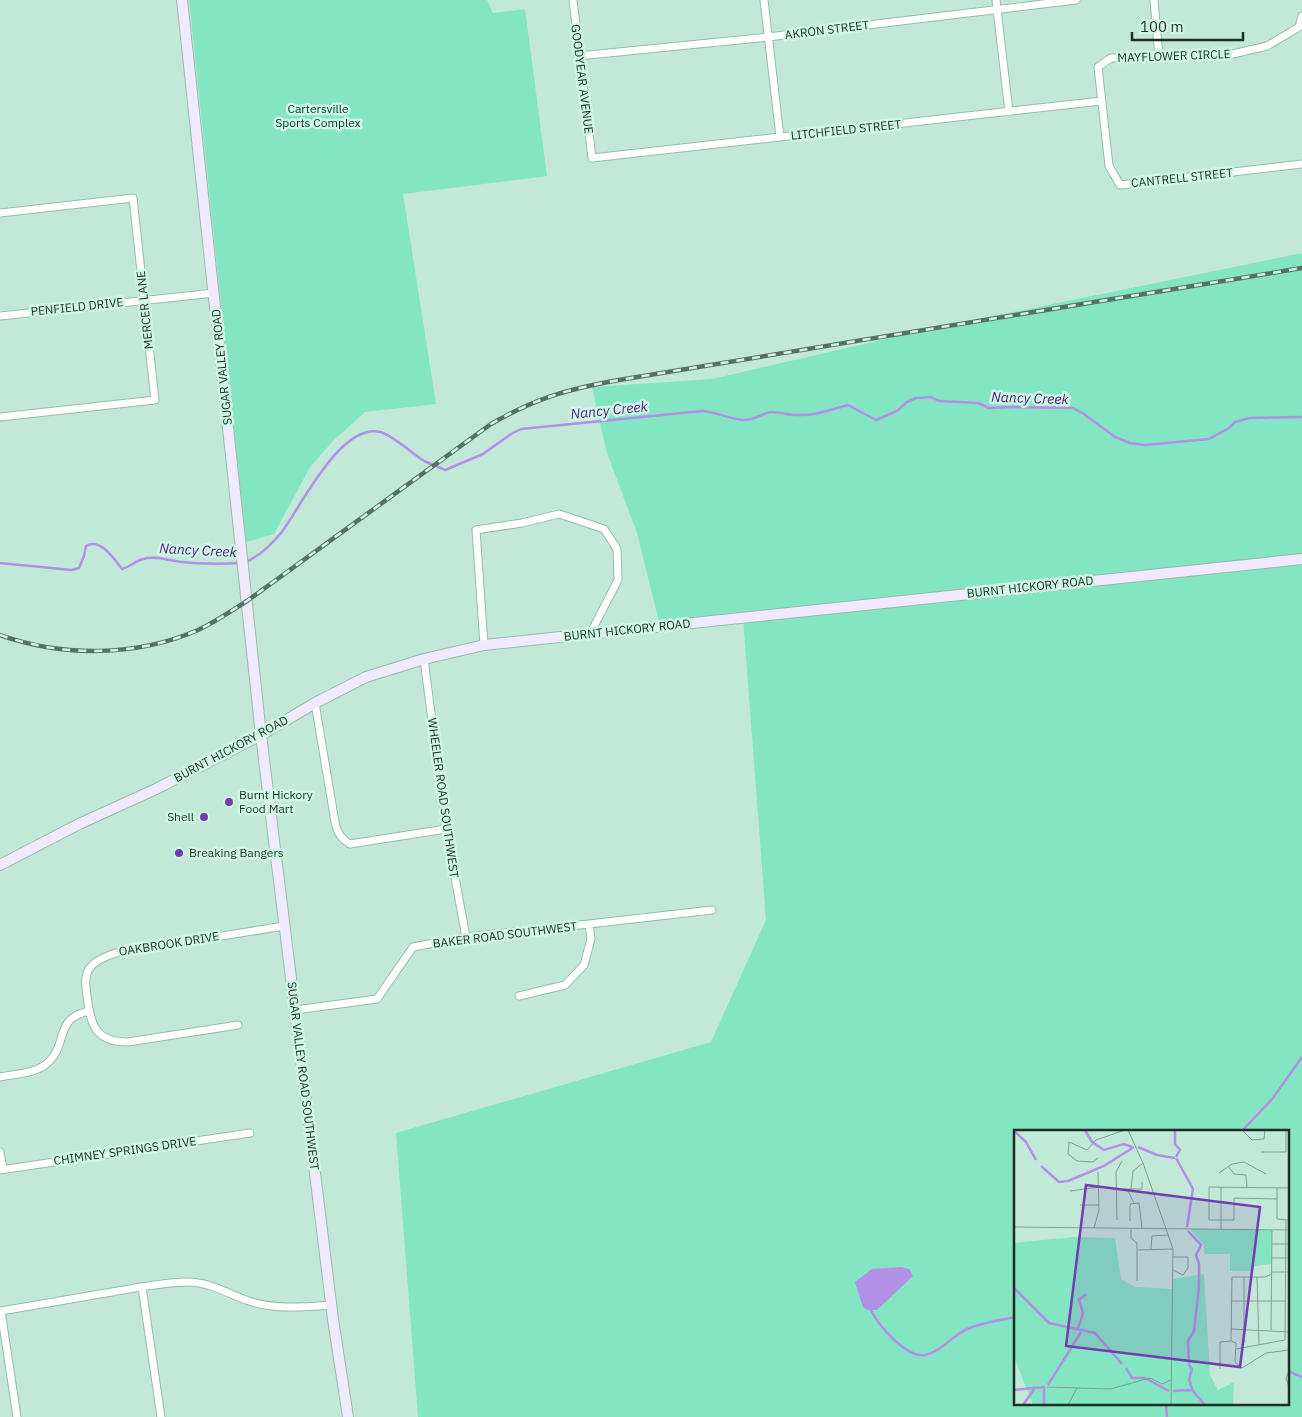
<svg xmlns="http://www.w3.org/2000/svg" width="1302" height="1417" viewBox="0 0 1302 1417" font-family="'IBM Plex Sans',sans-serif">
	<rect width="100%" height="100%" fill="#c2e9d8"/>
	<path fill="#83e5c1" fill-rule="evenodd" d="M189 0H487L493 13 525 9 547 176 403 194 436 404 365 412 333 441 310 467 274 534 246 542Z
		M1302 253V1417H418L396 1133 711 1042 766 920 743 618 660 626 637 533 607 453 592 387 712 379 916 332ZM1016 1131H1288V1403H1016Z"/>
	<path fill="#b190e5" d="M901 1267 909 1269 913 1276 877 1310H868L863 1307 855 1282 872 1269Z"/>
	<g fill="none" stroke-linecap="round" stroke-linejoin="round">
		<path stroke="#b190e5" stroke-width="2.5" d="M246 562C259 556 271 545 281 533 301 507 340 423 380 432 391 434 413 454 424 461 431 464 439 467 445 470L483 454 511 434 521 429 702 411C717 412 729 419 743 420 755 421 763 412 772 412 780 412 788 415 795 415 814 416 830 410 848 405L876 420 897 411 907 402 916 398 931 397 939 401 978 403 989 408 1013 407 1073 408 1084 414 1115 437 1130 443 1145 445 1209 439 1229 428 1235 422 1250 418 1302 417
			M0 563 71 570 79 568 84 556 86 546C100 537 114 559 122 569 130 567 135 561 143 559 155 555 170 561 182 562 201 564 221 564 241 563
			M1242 1131 1273 1098 1302 1057
			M871 1310C878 1325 906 1358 925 1355 941 1352 953 1335 967 1329 982 1323 1000 1320 1016 1317
			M1288 1371 1302 1377
			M1166 1403 1167 1417"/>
		<g stroke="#96bcac" stroke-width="9">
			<path id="street" d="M573 0 592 158 1101 101
				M764 0 780 137
				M996 0 1009 112
				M1154 0 1159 57
				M1302 16 1299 27 1267 46 1224 56 1111 58 1098 67 1109 166 1120 185 1302 164
				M578 56 768 37 1076 0
				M0 213 133 198 155 400 0 417
				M0 316 214 293
				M484 645 476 530 522 523 559 514 604 529 617 549 618 580 590 634
				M424 659 446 829 466 937
				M315 703 334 816C336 829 338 837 350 844L446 829
				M519 996 565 985 584 965 591 939 589 924
				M295 1010 377 999 413 947 466 937 589 924 712 910
				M238 1025 128 1042C94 1042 91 1024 87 996 86 987 84 977 89 969 95 960 106 956 116 953L284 926
				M0 1077C15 1074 32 1074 45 1065 70 1046 52 1019 89 1011
				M0 1152 3 1169
				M0 1170 250 1133
				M142 1287 161 1417
				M0 1311C38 1305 75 1298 112 1292 137 1288 163 1282 188 1282 210 1282 228 1294 249 1301 276 1310 304 1307 332 1305
				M1 1311 17 1417"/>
		</g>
		<g stroke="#96bcac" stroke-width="12">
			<path id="secondary" d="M182 0 261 735 333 1319 348 1417
				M0 865 79 824 156 789 261 735 315 703 366 677 424 659 484 645 1302 559"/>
		</g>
		<use href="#street" stroke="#fff" stroke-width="7"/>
		<use href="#secondary" stroke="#f1eafe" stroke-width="10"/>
		<g stroke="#576f65" stroke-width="4.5">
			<path id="rail" d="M0 635C63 657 136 657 198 630 215 622 231 611 247 601L491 424C536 398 568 389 619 380L1302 268"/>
		</g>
		<use href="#rail" stroke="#cff6e5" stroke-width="2.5" stroke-dasharray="8" stroke-linecap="butt"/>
	</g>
	<g fill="#733cb2" stroke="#cff6e5" stroke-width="2">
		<circle cx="229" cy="802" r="5"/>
		<circle cx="204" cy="817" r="5"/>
		<circle cx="179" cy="853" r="5"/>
	</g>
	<g text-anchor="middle" stroke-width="5" stroke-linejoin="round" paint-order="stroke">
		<g font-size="12" fill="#1d2d26" stroke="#cff6e5">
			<text transform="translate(827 30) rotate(-7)" y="4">AKRON STREET</text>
			<text transform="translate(1174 56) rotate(-2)" y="4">MAYFLOWER CIRCLE</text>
			<text transform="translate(582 79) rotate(83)" y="4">GOODYEAR AVENUE</text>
			<text transform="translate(846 130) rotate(-6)" y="4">LITCHFIELD STREET</text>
			<text transform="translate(1182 178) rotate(-6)" y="4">CANTRELL STREET</text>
			<text transform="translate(77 307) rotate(-6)" y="4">PENFIELD DRIVE</text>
			<text transform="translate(145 310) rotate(-96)" y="4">MERCER LANE</text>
			<text transform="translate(222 367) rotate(-96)" y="4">SUGAR VALLEY ROAD</text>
			<text transform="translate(1030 587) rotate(-6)" y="4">BURNT HICKORY ROAD</text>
			<text transform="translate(627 630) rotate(-6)" y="4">BURNT HICKORY ROAD</text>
			<text transform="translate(231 749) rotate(-28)" y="4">BURNT HICKORY ROAD</text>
			<text transform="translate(443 798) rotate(82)" y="4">WHEELER ROAD SOUTHWEST</text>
			<text transform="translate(505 935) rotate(-7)" y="4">BAKER ROAD SOUTHWEST</text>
			<text transform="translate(169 944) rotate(-9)" y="4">OAKBROOK DRIVE</text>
			<text transform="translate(303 1076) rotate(83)" y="4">SUGAR VALLEY ROAD SOUTHWEST</text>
			<text transform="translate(125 1151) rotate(-8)" y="4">CHIMNEY SPRINGS DRIVE</text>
		</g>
		<g font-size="12" fill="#003626" stroke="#cff6e5">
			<text x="318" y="113">Cartersville<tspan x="318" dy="14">Sports Complex</tspan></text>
		</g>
		<g font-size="12" fill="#1d2d26" stroke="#cff6e5" text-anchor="start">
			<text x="239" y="799">Burnt Hickory<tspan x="239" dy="14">Food Mart</tspan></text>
			<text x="194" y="821" text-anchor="end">Shell</text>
			<text x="189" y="857">Breaking Bangers</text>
		</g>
		<g font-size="14" font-style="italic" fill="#4f2082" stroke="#cff6e5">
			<text transform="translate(1030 398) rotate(2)" y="5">Nancy Creek</text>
			<text transform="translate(609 410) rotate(-6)" y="5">Nancy Creek</text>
			<text transform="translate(198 550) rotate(3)" y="5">Nancy Creek</text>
		</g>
	</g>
	<g transform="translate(1014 1130)">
		<rect width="275" height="275" fill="#c2e9d8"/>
		<path d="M176 99 258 100 257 134 237 137V141H216V124H190V115ZM59 107 101 108 107 149 121 157 159 159V149L190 144 196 245 204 260 220 252 219 275H19L0 227V113Z" fill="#83e5c1"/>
		<path fill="none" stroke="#b190e5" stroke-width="2.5" d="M71 0 78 12 90 20 110 14 118 17M161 0V14L166 20 162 27M0 1 12 12 22 30M124 17 143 25 161 28M162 28 179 59 173 97M27 36 45 52 54 51 90 36 120 17M174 101 187 115 182 125 185 134V157L180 201 174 211 175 235 178 239 175 250 179 261 191 275M0 158 35 193 81 203 108 234M64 199 69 183 65 170 72 164M112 238 118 248H131L155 261M34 255 67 202M30 258V275M0 260 31 257M159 261 178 260M9 275 21 258"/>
		<path fill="none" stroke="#809e91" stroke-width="1" d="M114 0 129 33 159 119 157 275M228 0 238 10 250 9 251 0M247 22H272V0M84 28 79 32 63 31 54 24 55 12 73 20 82 10 111 0M214 36 220 44 232 45 233 57M205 43 218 34 230 32 252 44M263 58V89L275 90M102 59H128V52M113 59 120 73M117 59 119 41 129 33M56 61 85 57M263 69 220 68V90H195V57L275 58M66 75H85M103 90 102 42 108 31M116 91V74L125 73 128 98M0 97 275 100M80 98 85 80 84 42M117 98V108L123 113V151M207 99V57M258 114H275M137 119 138 106 155 105M124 120 159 119M258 128H275M159 140 169 145 174 138V127H159M258 142H275M243 147 245 214M217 171H272M217 199 275 202M257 200 258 101M217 211 218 147H251L258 144M217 211 222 213 221 232 228 238 252 223 275 220M230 213V147M222 219 271 210 272 90M206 239V212L217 211M275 241 272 248 275 257M33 257 96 259 136 248 148 254 157 250M54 275 63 258"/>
		<path fill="#733cb2" fill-opacity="0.15" stroke="#733cb2" stroke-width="2.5" d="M72 55 246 77 226 237 52 216Z"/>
		<rect width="275" height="275" fill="none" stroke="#1d2d26" stroke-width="2.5"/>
	</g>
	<path d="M1132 32v8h111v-8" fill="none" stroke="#1d2d26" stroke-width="2.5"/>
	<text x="1140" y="32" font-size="15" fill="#1d2d26" stroke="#cff6e5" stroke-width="4" paint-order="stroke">100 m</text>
</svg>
